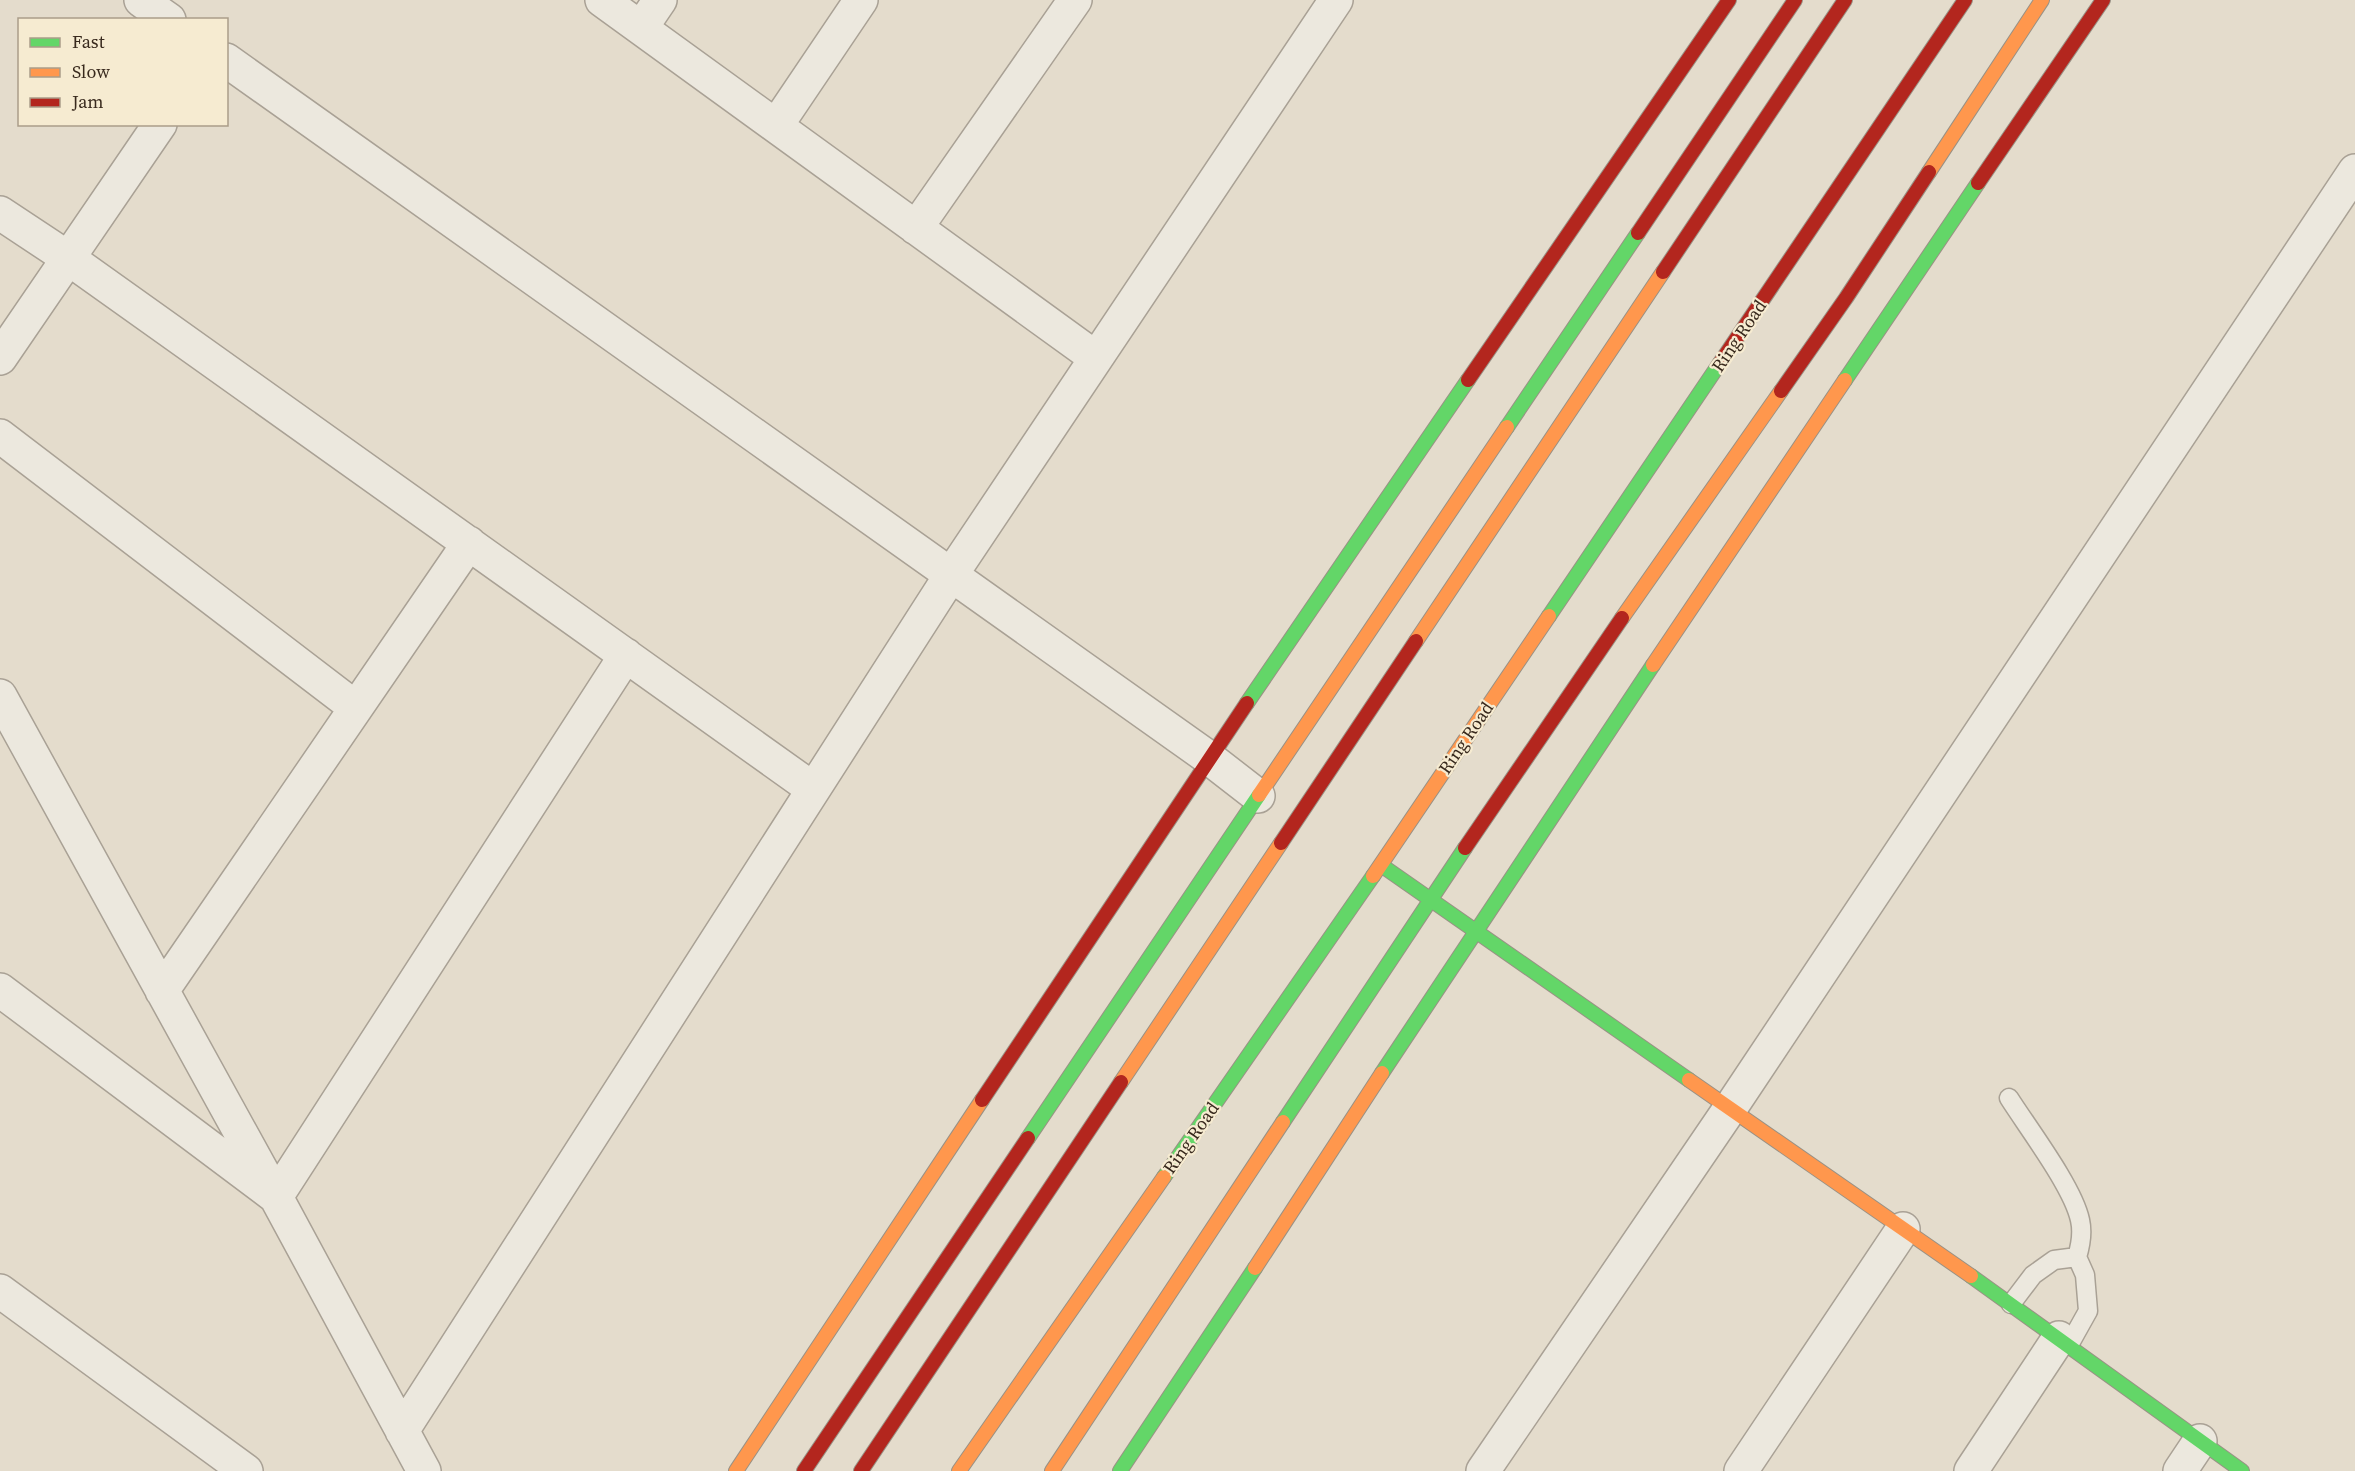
<svg xmlns="http://www.w3.org/2000/svg" width="2355" height="1471" viewBox="0 0 2355 1471" font-family="'Source Serif 4',serif">
	<rect width="100%" height="100%" fill="#e4dccc"/>
	<g fill="none" stroke-linecap="round" stroke-linejoin="round">
		<g stroke="#a9a195" stroke-width="21">
			<path id="lane" d="M2009 1098C2028 1128 2073 1187 2080 1220 2083 1233 2081 1244 2077 1257L2054 1260 2033 1275 2011 1304
				M2069 1345 2088 1311 2085 1275 2077 1257"/>
		</g>
		<g stroke="#a9a195" stroke-width="36">
			<path id="street" d="M141 0 169 20
				M602 0 1096 358
				M641 28 660 0
				M226 60 1209 758 1258 796
				M776 126 861 0
				M0 213 68 258 813 789
				M916 228 1075 0
				M0 358 160 124
				M0 436 356 708
				M0 696 276 1197 424 1471
				M0 990 276 1197 626 655
				M162 991 469 543
				M0 1291 246 1471
				M402 1431 951 575 1336 0
				M1483 1471 1731 1107 2355 171
				M1741 1471 1903 1229
				M1971 1471 2059 1338
				M2180 1471 2200 1441"/>
		</g>
		<g stroke="#999185" stroke-width="16">
			<path id="fast" d="M1845 380 1978 183
				M1507 427 1638 233
				M1549 616 1720 363
				M1247 703 1468 380
				M1381 865 1689 1080
				M1382 1073 1653 665
				M1283 1122 1465 848
				M1028 1138 1259 795
				M1164 1177 1373 876
				M1971 1276 2242 1471
				M1120 1471 1255 1268"/>
		</g>
		<g stroke="#999185" stroke-width="16">
			<path id="slow" d="M1929 172 2042 0
				M1622 618 1781 391
				M1416 641 1663 272
				M1653 665 1845 380
				M1259 795 1507 427
				M1373 876 1549 616
				M1689 1080 1971 1276
				M1121 1082 1281 843
				M1255 1268 1382 1073
				M736 1471 982 1100
				M959 1471 1164 1177
				M1052 1471 1283 1122"/>
		</g>
		<g stroke="#999185" stroke-width="16">
			<path id="jam" d="M1978 183 2103 0
				M1638 233 1795 0
				M1663 272 1845 0
				M1720 363 1965 0
				M1468 380 1729 0
				M1781 391 1846 298 1929 172
				M1281 843 1416 641
				M1465 848 1622 618
				M982 1100 1247 703
				M804 1471 1028 1138
				M861 1471 1121 1082"/>
		</g>
		<use href="#lane" stroke="#ece8de" stroke-width="18"/>
		<use href="#street" stroke="#ece8de" stroke-width="33"/>
		<use href="#fast" stroke="#63d668" stroke-width="14"/>
		<use href="#slow" stroke="#ff974d" stroke-width="14"/>
		<use href="#jam" stroke="#b3261e" stroke-width="14"/>
	</g>
	<g text-anchor="middle" stroke-width="4.5" stroke-linejoin="round" paint-order="stroke">
		<g font-size="18" fill="#38291d" stroke="#f6ebd1">
			<text transform="translate(1739 336) rotate(-56)" y="6">Ring Road</text>
			<text transform="translate(1466 738) rotate(-56)" y="6">Ring Road</text>
			<text transform="translate(1191 1138) rotate(-55)" y="6">Ring Road</text>
		</g>
	</g>
	<rect x="18" y="18" width="210" height="108" fill="#f6ebd1" stroke="#aa9d89" stroke-width="1.5"/>
	<rect x="30" y="38" width="30" height="9" fill="#63d668" stroke="#aa9d89" stroke-width="1.5"/>
	<text x="72" y="48" font-size="18" fill="#38291d">Fast</text>
	<rect x="30" y="68" width="30" height="9" fill="#ff974d" stroke="#aa9d89" stroke-width="1.5"/>
	<text x="72" y="78" font-size="18" fill="#38291d">Slow</text>
	<rect x="30" y="98" width="30" height="9" fill="#b3261e" stroke="#aa9d89" stroke-width="1.5"/>
	<text x="72" y="108" font-size="18" fill="#38291d">Jam</text>
</svg>
